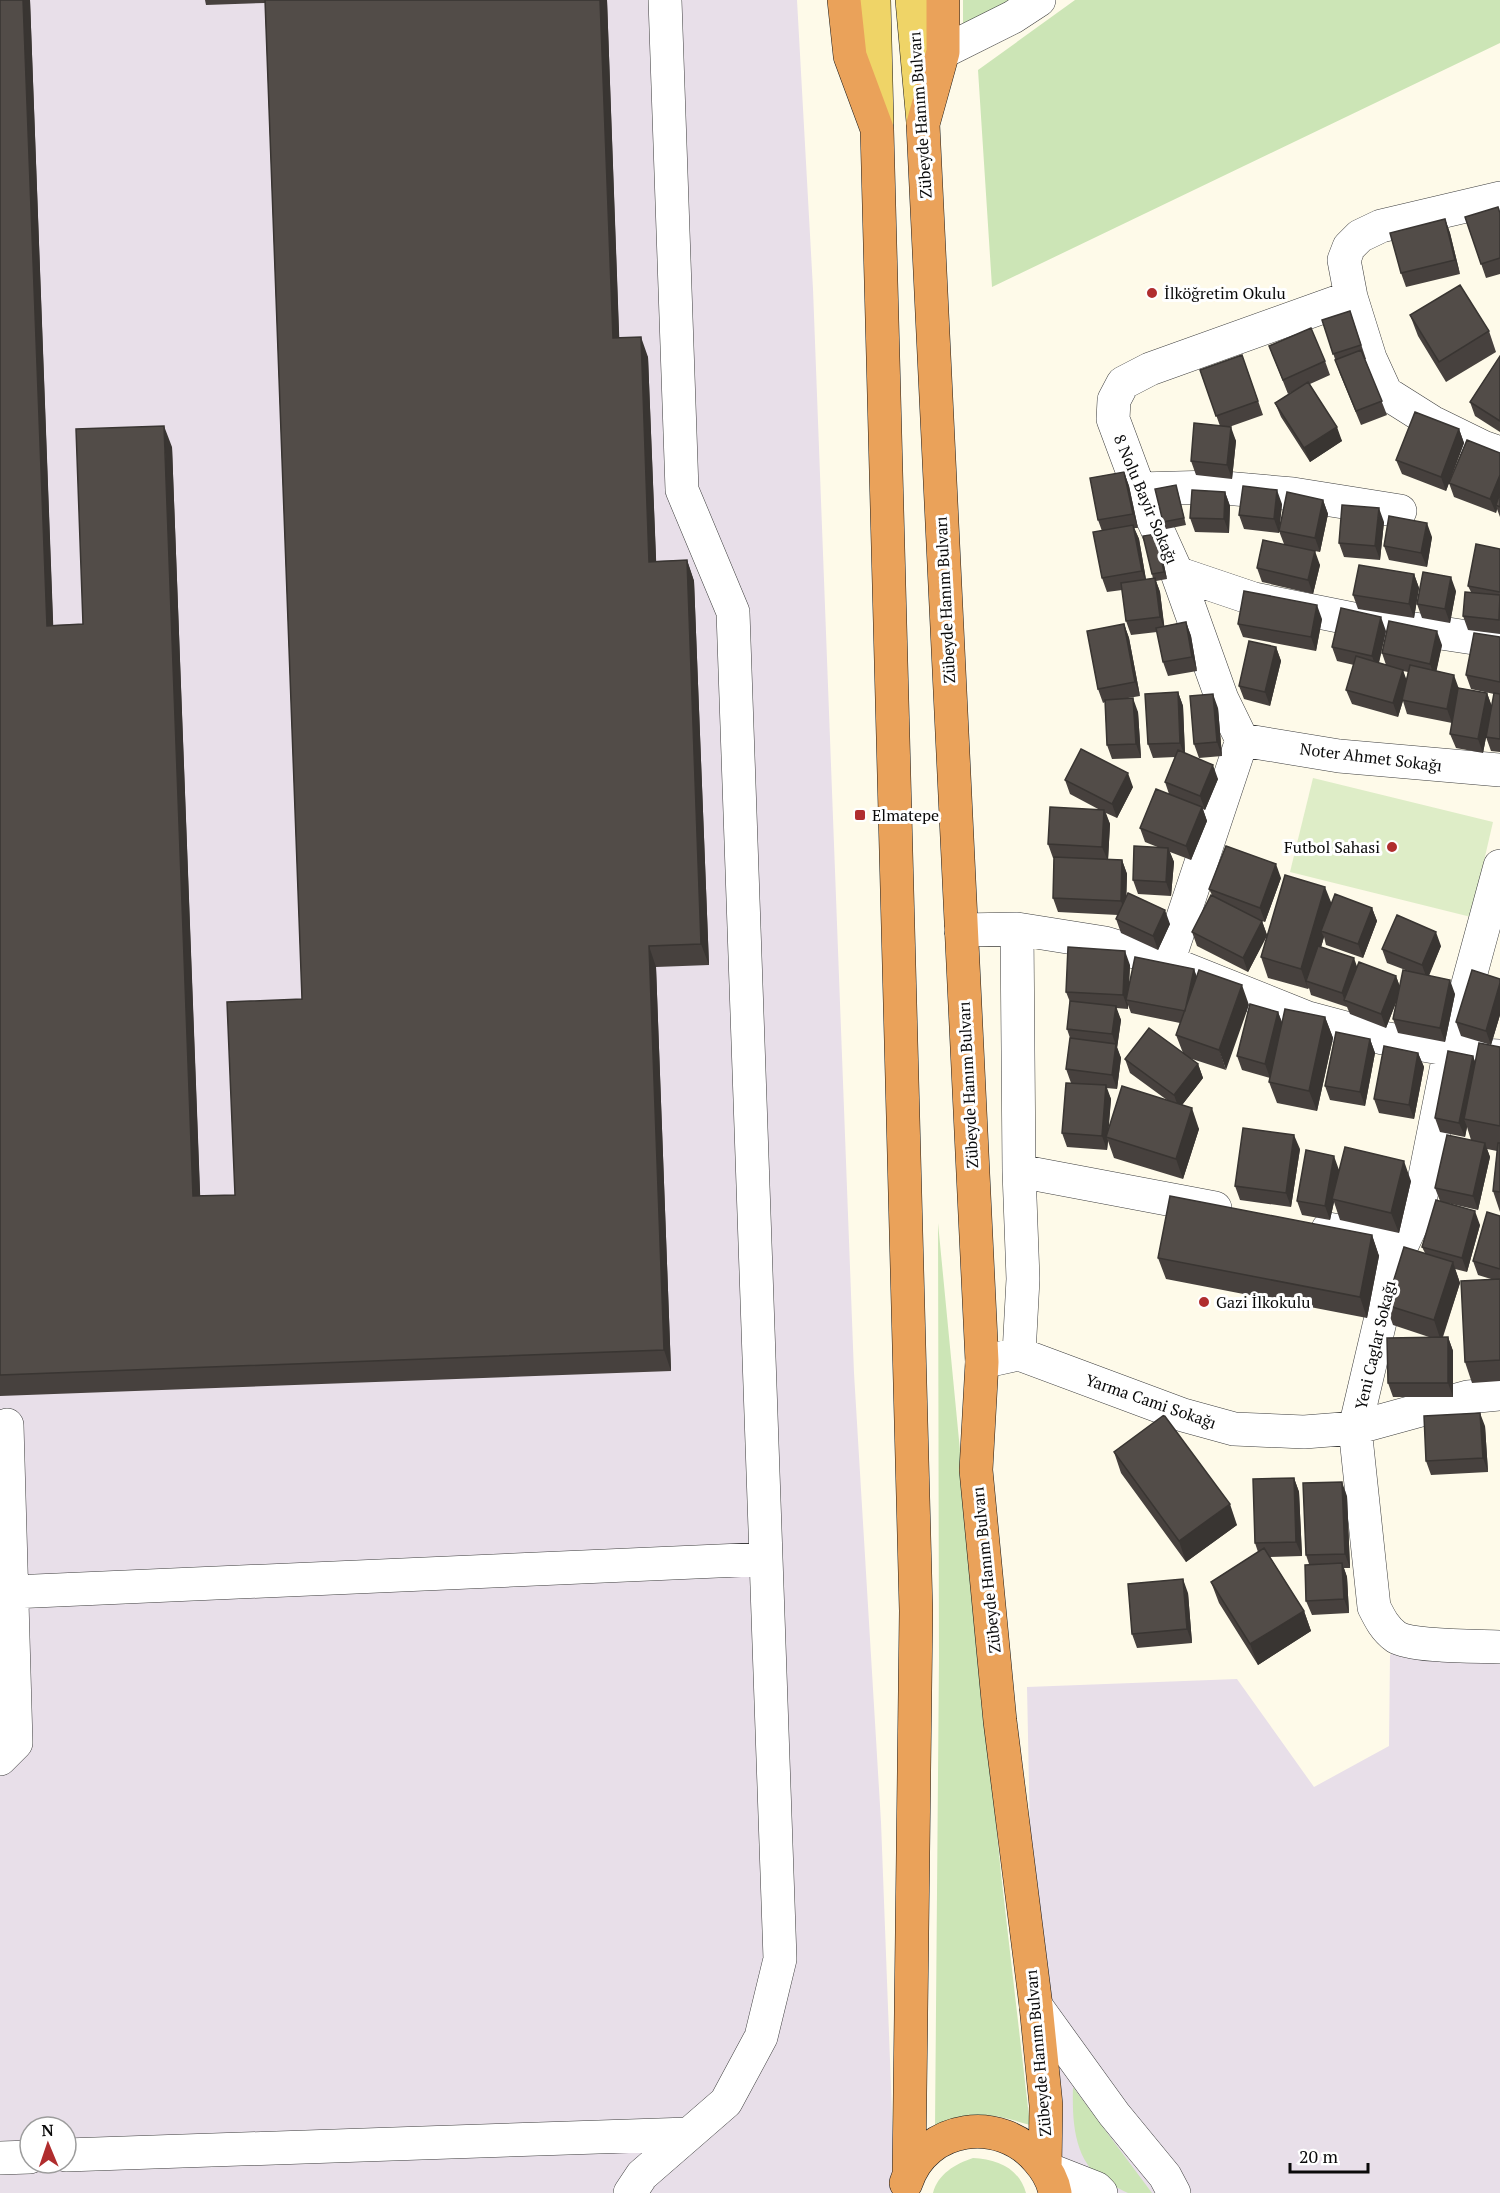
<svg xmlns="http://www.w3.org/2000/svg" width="1500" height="2193" viewBox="0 0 1500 2193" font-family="'PT Serif',serif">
	<rect width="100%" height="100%" fill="#fefae9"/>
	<path fill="#e8dfe9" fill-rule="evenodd" d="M0 0H797L813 289 854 1373 881 1822 895 2193H0ZM30 2127H66V2163H30Z
		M1433 1628 1500 1633V2193H1055L1033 1982 1027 1687 1237 1679 1314 1787 1389 1746 1390 1655Z"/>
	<path fill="#cce5b6" d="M963 0H1011L963 25Z
		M1075 0H1500V43L992 287 978 70Z
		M938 1223 1001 1874 1030 2125C987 2112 977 2111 935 2128L939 1658Z
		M1073 2087 1152 2193C1144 2193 1136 2193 1128 2193 1123 2191 1117 2187 1111 2185 1074 2166 1072 2124 1073 2087Z
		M973 2158C997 2159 1019 2168 1026 2193H933C938 2174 955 2164 973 2158Z"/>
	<path fill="#deedc7" d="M1313 778 1493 822 1471 917 1290 872Z"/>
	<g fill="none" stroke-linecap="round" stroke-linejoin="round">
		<g stroke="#3d3d3d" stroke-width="34">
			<path id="minor" d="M943 52 1013 17 1039 0
				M1351 297 1344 260 1349 247 1360 236 1381 226 1500 198
				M1139 489 1213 487 1293 494 1400 511
				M1177 573 1254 599 1368 622 1500 642
				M1242 740 1339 756 1500 770
				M1500 866 1450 1050 1418 1211 1394 1262 1355 1428 1374 1607C1380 1619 1385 1629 1396 1637 1413 1647 1477 1646 1500 1647
				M1017 929 1019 1171 1023 1279 1019 1354
				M961 930 1017 929 1105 943 1168 962 1308 1018 1383 1038 1480 1055 1500 1056
				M1168 962 1242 740 1222 699 1177 573 1139 489 1113 419 1114 400 1123 383 1150 369 1351 297 1370 358 1386 393 1432 422 1483 447 1500 453
				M1019 1171 1215 1208
				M1328 1229 1403 1243
				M982 1362 1019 1354 1183 1415 1234 1429 1304 1432 1355 1428 1468 1397 1500 1394
				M12 1592 765 1559
				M0 1759 16 1743 7 1425
				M1036 2006 1114 2114 1165 2176 1174 2193
				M66 2155 689 2134
				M0 2158 30 2157
				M1045 2168 1096 2188 1101 2193
				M630 2193 642 2175 726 2102 761 2037 780 1959 733 612 682 490 665 0"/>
		</g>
		<g stroke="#1b1b1b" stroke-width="34">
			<path id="major" d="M874 0 877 121
				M912 0 923 122"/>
		</g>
		<g stroke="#1b1b1b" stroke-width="34">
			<path id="highway" d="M844 0 850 56 877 129 916 1611 909 2174
				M943 0V52L923 124 982 1362 976 1470 1000 1721 1036 2006 1046 2105 1045 2168
				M906 2183C925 2124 1001 2115 1038 2160 1046 2169 1053 2181 1055 2193"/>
		</g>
		<use href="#minor" stroke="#fff" stroke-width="33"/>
		<use href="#major" stroke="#efd467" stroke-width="33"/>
		<use href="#highway" stroke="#eaa25a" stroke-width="33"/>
	</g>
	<path fill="#47413e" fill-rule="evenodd" d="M0 0H30L53 625 83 624 172 447 200 1196 235 1195 302 999 265 3 206 5 205 0H607L619 337 648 357 656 561 687 560 694 581 709 965 656 967 671 1371 0 1396Z
		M1500 213V274L1486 278 1465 217Z
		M1445 219 1450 233 1460 274 1406 287 1401 273Z
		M1350 311 1366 359H1365L1387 415 1361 425 1340 374 1322 320Z
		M1410 315 1489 331 1496 352 1446 382 1418 336Z
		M1269 346 1325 361 1330 375 1310 384 1342 441 1310 462 1281 417 1275 403 1296 390 1288 394Z
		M1242 355 1263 415 1229 427 1236 441 1232 479 1196 475 1191 461 1220 426 1200 370Z
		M1500 356V432L1475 416 1470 402Z
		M1459 429 1464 443 1446 491 1402 474 1396 460Z
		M1500 453V517L1497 509 1496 513 1454 497 1449 483Z
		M1124 472 1129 486 1138 528H1134L1139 539 1146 580 1153 579 1152 574 1159 541 1167 579 1156 581 1160 592 1164 626 1186 622 1191 636 1197 671 1168 676 1163 662 1157 632 1131 635 1126 621 1122 590 1107 592 1102 578V531L1098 520Z
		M1178 492 1186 525 1166 529 1163 522Z
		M1225 492 1230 506 1229 533 1195 532 1190 518Z
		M1323 500 1328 514 1320 552 1304 549 1320 565 1313 594 1262 582 1257 568 1284 544 1279 531Z
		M1282 504 1279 533 1244 529 1239 515Z
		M1384 522 1380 560 1344 557 1339 543Z
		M1432 537 1427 567 1389 560 1384 546Z
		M1500 549V634L1468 630 1463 616 1471 592 1468 586Z
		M1414 574 1419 588 1414 618 1358 609 1353 595Z
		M1456 591 1450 623 1422 618 1417 604Z
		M1322 619 1316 651 1243 637 1238 624Z
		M1124 624 1129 638 1140 696 1122 699 1138 712 1141 758 1112 759 1107 745 1105 702 1103 703 1098 689Z
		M1386 631 1379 663 1386 665 1382 653 1442 645 1436 671 1459 688 1487 693 1492 707 1494 694 1471 689 1466 675 1500 637V752L1491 751 1486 737 1483 753 1456 748 1450 734 1452 723 1407 714 1403 701 1398 717 1352 704 1346 690 1354 665 1337 661 1332 647ZM1403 671 1408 672 1406 680Z
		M1276 647 1281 661 1270 706 1244 699 1239 686Z
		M1178 692 1183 706 1185 753 1218 779 1205 810 1203 809 1207 821 1191 860 1170 852 1174 862 1171 896 1138 894 1133 880 1160 848 1145 842 1140 828 1169 794 1165 782 1175 757 1153 758 1148 744Z
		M1218 708 1222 756 1199 758 1194 744Z
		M1065 780 1133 787 1117 818 1106 813 1110 824 1108 859 1122 860 1127 874 1126 896 1170 924 1158 950 1121 933 1116 919 1118 915 1058 912 1053 898 1054 858H1053L1048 844 1100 810 1070 794Z
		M1281 878 1265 922 1262 921 1267 935 1331 904 1372 908 1377 921 1363 958 1326 945 1324 937 1321 947 1357 967 1396 976 1400 987 1408 971 1387 963 1382 949 1441 946 1429 976 1455 994 1445 1042 1398 1033 1393 1019 1397 1000 1386 1028 1350 1014 1347 1007 1311 995 1309 988 1308 989 1268 978 1261 957 1267 936 1248 972 1197 946 1192 932 1212 895 1209 889Z
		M1130 965 1129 986 1194 969 1226 1070 1189 1058 1198 1064 1203 1078 1182 1105 1199 1129 1183 1179 1114 1158 1108 1141 1107 1150 1067 1147 1062 1133 1071 1083 1066 1069 1070 1038 1067 1029 1070 1002 1066 992ZM1128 1005 1131 1013 1180 1023 1176 1035 1183 1053 1125 1059 1130 1073 1167 1100 1108 1131 1111 1099 1106 1088 1117 1089 1121 1058 1117 1048 1121 1020 1116 1008 1128 1009Z
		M1500 979V1015L1491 1045 1461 1036 1456 1022Z
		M1278 1012 1282 1022 1325 1017 1333 1038 1317 1111 1277 1103 1269 1082 1270 1078 1242 1070 1237 1056Z
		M1370 1039 1375 1053 1365 1106 1330 1100 1325 1086Z
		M1500 1047V1212L1493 1191 1497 1151 1487 1149 1490 1157 1478 1210 1447 1203 1480 1225 1467 1272 1455 1269 1460 1283 1443 1337H1448L1453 1351V1397H1393L1388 1383 1429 1337 1393 1325 1386 1305 1425 1253 1422 1247 1440 1201 1435 1188 1471 1140 1467 1127 1465 1137 1440 1132 1435 1118 1473 1056 1475 1062Z
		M1418 1053 1424 1067 1414 1119 1379 1113 1374 1099Z
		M1300 1149 1291 1207 1240 1200 1235 1186Z
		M1339 1169 1411 1181 1399 1233 1340 1220 1334 1202 1330 1220 1302 1215 1297 1201Z
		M1500 1216V1381L1472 1383 1465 1362 1491 1279 1478 1275 1473 1261Z
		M1372 1235 1379 1256 1367 1318 1166 1279 1158 1258Z
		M1485 1426 1488 1472 1431 1475 1426 1461Z
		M1114 1452 1237 1525 1186 1562 1121 1473Z
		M1294 1478 1299 1492 1302 1556 1270 1557 1304 1611 1311 1631 1258 1665 1219 1603 1211 1582 1258 1552 1255 1543Z
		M1347 1496 1350 1568H1344L1347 1577 1349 1613 1312 1615 1306 1601 1309 1564 1306 1555Z
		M1188 1593 1192 1643 1137 1648 1132 1634Z"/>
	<path fill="#393532" d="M23 0H30L54 646 47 626Z
		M600 0H607L620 358 613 338Z
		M1445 219 1450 233 1460 274 1455 260Z
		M641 337 648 357 657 582 649 562Z
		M164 426 172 447 201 1217 193 1196Z
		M1231 427 1236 441 1232 479 1227 465Z
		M1337 427 1342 441 1310 462 1304 448Z
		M1459 429 1464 443 1446 491 1441 477Z
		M1124 472 1129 486 1138 528 1133 514Z
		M1500 475V502L1496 505 1497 509 1496 513 1490 499Z
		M1277 490 1282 504 1279 533 1274 519Z
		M1225 492 1230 506 1229 533 1224 519Z
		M1323 500 1328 514 1320 552 1315 538Z
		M1379 508 1384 522 1380 560 1375 546Z
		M1427 523 1432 537 1427 567 1421 553Z
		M1133 525 1139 539 1147 585 1142 571Z
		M1156 534 1159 541 1167 579 1164 572Z
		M1315 551 1320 565 1313 594 1308 580Z
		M687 560 694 581 709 965 701 944Z
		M1414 574 1419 588 1414 618 1409 604Z
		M1451 577 1456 591 1450 623 1445 609Z
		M1155 578 1160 592 1165 631 1160 617Z
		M1317 605 1322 619 1316 651 1311 637Z
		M1381 617 1386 631 1377 670 1372 656Z
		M1186 622 1191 636 1197 671 1192 657Z
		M1124 624 1129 638 1140 696 1135 682Z
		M1437 631 1442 645 1435 678 1430 664Z
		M1276 647 1281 661 1270 706 1265 692Z
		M1403 670 1408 684 1398 717 1393 703Z
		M1454 675 1459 689 1452 723 1447 709Z
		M1178 692 1183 706 1185 757 1180 743Z
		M1487 693 1492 707 1483 753 1478 739Z
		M1213 694 1218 708 1222 756 1217 742Z
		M1133 698 1138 712 1141 758 1136 744Z
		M1213 765 1218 779 1205 810 1200 796Z
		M1128 773 1133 787 1117 818 1112 804Z
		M1202 807 1207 821 1191 860 1186 846Z
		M1104 810 1110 824 1108 861 1102 847Z
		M1168 848 1174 862 1171 896 1166 882Z
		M1122 860 1127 874 1126 915 1121 901Z
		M1276 864 1281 878 1265 922 1260 908Z
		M1325 887 1333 907 1321 931 1324 937 1311 982 1306 981 1308 989 1301 969Z
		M1372 908 1377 921 1363 958 1358 944Z
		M1165 910 1170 924 1158 950 1153 936Z
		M1262 921 1267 935 1248 972 1243 958Z
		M1436 932 1441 946 1427 979 1422 965Z
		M649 946 656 967 671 1371 664 1350Z
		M1125 951 1130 965 1128 1000H1126L1128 1005V1009L1123 995Z
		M1354 958 1359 972 1344 1000 1347 1007 1342 993Z
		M1194 969 1199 983 1185 1011Z
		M1396 976 1401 990 1386 1028 1381 1014Z
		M1450 980 1455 994 1445 1042 1440 1028Z
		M1500 983V1015L1491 1045 1486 1031Z
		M1242 985 1249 1005 1226 1070 1219 1050Z
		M1116 1006 1121 1020 1117 1048 1112 1034Z
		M1278 1012 1283 1026 1270 1078 1265 1064Z
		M1325 1017 1333 1038 1317 1111 1309 1091Z
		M1370 1039 1375 1053 1365 1106 1360 1092Z
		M1116 1044 1121 1058 1117 1089 1112 1075Z
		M1418 1053 1424 1067 1414 1119 1409 1105Z
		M1473 1056 1478 1070 1464 1119 1467 1127 1465 1137 1459 1123Z
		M1198 1064 1203 1078 1179 1109 1174 1095Z
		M1106 1085 1111 1099 1108 1138 1106 1137 1108 1141 1107 1150 1102 1136Z
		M1192 1108 1199 1129 1183 1179 1176 1159Z
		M1294 1135 1300 1149 1291 1207 1286 1193Z
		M1485 1143 1490 1157 1478 1210 1473 1196Z
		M1334 1156 1339 1170 1332 1199 1334 1202 1330 1220 1325 1206Z
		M1404 1161 1411 1181 1399 1233 1391 1213Z
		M1475 1211 1480 1225 1467 1272 1462 1258Z
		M1372 1235 1379 1256 1367 1318 1360 1297Z
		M1453 1262 1460 1283 1441 1341 1434 1320Z
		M1448 1337 1453 1351V1397L1448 1383Z
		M1480 1413 1485 1426 1488 1472 1483 1458Z
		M1294 1478 1299 1492 1302 1556 1296 1542Z
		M1342 1482 1347 1496 1350 1568 1345 1554Z
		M1230 1504 1237 1525 1186 1562 1179 1541Z
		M1342 1563 1347 1577 1349 1613 1344 1599Z
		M1183 1579 1188 1593 1192 1643 1187 1629Z
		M1304 1611 1311 1631 1258 1665 1250 1644Z"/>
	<path fill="#524c48" stroke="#393532" stroke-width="1.5" d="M0 0H23L47 626 83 624 76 429 164 426 193 1196 235 1195 227 1002 302 999 265 0H600L613 338 641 337 649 562 687 560 701 944 649 946 664 1350 0 1375Z
		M1498 207 1500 213V258L1481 264 1465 217Z
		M1445 219 1455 260 1401 273 1390 233Z
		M1460 285 1489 331 1439 362 1410 315Z
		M1350 311 1361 345 1333 354 1322 320Z
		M1311 328 1325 361 1283 380 1269 346Z
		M1361 350 1382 401 1356 411 1335 360Z
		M1242 355 1258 401 1216 416 1200 370Z
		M1500 356V421L1470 402Z
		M1308 382 1337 427 1304 448 1275 403Z
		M1415 412 1459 429 1441 477 1396 460Z
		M1194 423 1231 427 1227 465 1191 461Z
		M1467 440 1500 453V475L1490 499 1449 483Z
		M1124 472 1133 514 1098 520 1090 478Z
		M1176 485 1184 518 1163 522 1155 489Z
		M1243 486 1277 490 1274 519 1239 515Z
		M1192 490 1225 492 1224 519 1190 518Z
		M1287 492 1323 500 1315 538 1279 531Z
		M1500 493V507L1496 505Z
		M1342 505 1379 508 1375 546 1339 543Z
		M1389 516 1427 523 1421 553 1384 546Z
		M1133 525 1142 571 1102 578 1093 532Z
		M1156 534 1164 572 1152 574 1143 536Z
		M1263 540 1315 551 1308 580 1257 568Z
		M1476 544 1500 549V592L1468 586Z
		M1359 565 1414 574 1409 604 1353 595Z
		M1423 572 1451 577 1445 609 1417 604Z
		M1155 578 1160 617 1126 621 1121 583Z
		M1244 591 1317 605 1311 637 1238 624Z
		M1465 592 1500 595 1499 620 1463 616Z
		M1341 608 1381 617 1372 656 1332 647Z
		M1389 621 1437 631 1430 664 1382 653Z
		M1186 622 1192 657 1163 662 1156 628Z
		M1124 624 1135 682 1098 689 1087 631Z
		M1474 633 1500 637V682L1466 675Z
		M1249 641 1276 647 1265 692 1239 686Z
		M1356 656 1403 670 1393 703 1346 690Z
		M1410 665 1454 675 1447 709 1402 700Z
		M1458 688 1487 693 1478 739 1450 734Z
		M1178 692 1180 743 1148 744 1145 694Z
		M1494 693 1500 694V739L1486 737Z
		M1213 694 1217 742 1194 744 1190 696Z
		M1133 698 1136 744 1107 745 1105 700Z
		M1081 749 1128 773 1112 804 1065 780Z
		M1178 750 1213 765 1200 796 1165 782Z
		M1156 789 1202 807 1186 846 1140 828Z
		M1050 807 1104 810 1102 847 1048 844Z
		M1134 846 1168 848 1166 882 1133 880Z
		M1226 846 1276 864 1260 908 1209 889Z
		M1054 857 1122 860 1121 901 1053 898Z
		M1285 875 1325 887 1301 969 1261 957Z
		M1128 893 1165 910 1153 936 1116 919Z
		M1335 894 1372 908 1358 944 1321 931Z
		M1211 895 1262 921 1243 958 1192 932Z
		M1397 915 1436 932 1422 965 1382 949Z
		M1318 946 1354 958 1342 993 1306 981Z
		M1068 947 1125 951 1123 995 1066 992Z
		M1135 957 1194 969 1185 1011 1126 1000Z
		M1359 962 1396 976 1381 1014 1344 1000Z
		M1199 970 1242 985 1219 1050 1176 1035Z
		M1403 970 1450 980 1440 1028 1393 1019Z
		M1472 970 1500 979V983L1486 1031 1456 1022Z
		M1070 1001 1116 1006 1112 1034 1067 1029Z
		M1250 1004 1278 1012 1265 1064 1237 1056Z
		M1285 1009 1325 1017 1309 1091 1269 1082Z
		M1149 1028 1198 1064 1174 1095 1125 1059Z
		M1336 1032 1370 1039 1360 1092 1325 1086Z
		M1070 1038 1116 1044 1112 1075 1066 1069Z
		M1479 1043 1500 1047V1126L1464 1119Z
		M1384 1046 1418 1053 1409 1105 1374 1099Z
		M1448 1051 1473 1056 1459 1123 1435 1118Z
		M1066 1083 1106 1085 1102 1136 1062 1133Z
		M1122 1086 1192 1108 1176 1159 1106 1137Z
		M1243 1128 1294 1135 1286 1193 1235 1186Z
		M1447 1135 1485 1143 1473 1196 1435 1188Z
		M1498 1143H1500V1192L1493 1191Z
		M1345 1147 1404 1161 1391 1213 1332 1199Z
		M1306 1150 1334 1156 1325 1206 1297 1201Z
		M1170 1196 1372 1235 1360 1297 1158 1258Z
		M1436 1200 1475 1211 1462 1258 1422 1247Z
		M1487 1212 1500 1216V1269L1473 1261Z
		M1404 1247 1453 1262 1434 1320 1386 1305Z
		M1500 1279V1360L1465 1362 1461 1281Z
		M1448 1337V1383H1388L1387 1338Z
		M1480 1413 1483 1458 1426 1461 1424 1416Z
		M1164 1415 1230 1504 1179 1541 1114 1452Z
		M1294 1478 1296 1542 1255 1543 1253 1479Z
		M1342 1482 1345 1554 1306 1555 1303 1483Z
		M1264 1548 1304 1611 1250 1644 1211 1582Z
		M1342 1563 1344 1599 1306 1601 1305 1565Z
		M1183 1579 1187 1629 1132 1634 1128 1584Z"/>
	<g fill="#b02d2e" stroke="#fff" stroke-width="2">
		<circle cx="1152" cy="293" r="6"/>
		<rect x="854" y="809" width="12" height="12" rx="3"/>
		<circle cx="1392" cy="847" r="6"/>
		<circle cx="1204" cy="1302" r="6"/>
	</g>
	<g text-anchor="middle" stroke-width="6" stroke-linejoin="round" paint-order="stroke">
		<g font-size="16" fill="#0a0a0a" stroke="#fff">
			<text transform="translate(920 115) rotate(-94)" y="6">Zübeyde Hanım Bulvarı</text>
			<text transform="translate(1146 499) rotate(67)" y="6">8 Nolu Bayir Sokağı</text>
			<text transform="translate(945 600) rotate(-93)" y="6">Zübeyde Hanım Bulvarı</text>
			<text transform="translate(1371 757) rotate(7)" y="6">Noter Ahmet Sokağı</text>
			<text transform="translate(968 1085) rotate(-93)" y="6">Zübeyde Hanım Bulvarı</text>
			<text transform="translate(1375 1345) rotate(-77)" y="6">Yeni Caglar Sokağı</text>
			<text transform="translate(1151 1401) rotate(19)" y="6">Yarma Cami Sokağı</text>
			<text transform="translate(986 1570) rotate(-96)" y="6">Zübeyde Hanım Bulvarı</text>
			<text transform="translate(1038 2053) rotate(-95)" y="6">Zübeyde Hanım Bulvarı</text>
		</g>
		<g font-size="16" fill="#0a0a0a" stroke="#fff" text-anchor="start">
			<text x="1164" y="299">İlköğretim Okulu</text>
			<text x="872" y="821">Elmatepe</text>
			<text x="1380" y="853" text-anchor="end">Futbol Sahasi</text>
			<text x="1216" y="1308">Gazi İlkokulu</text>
		</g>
	</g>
	<g transform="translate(48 2145) rotate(358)"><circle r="28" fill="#ffffff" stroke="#9d9d9d" stroke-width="1.5"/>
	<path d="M0-4.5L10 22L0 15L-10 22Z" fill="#b02d2e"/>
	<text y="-9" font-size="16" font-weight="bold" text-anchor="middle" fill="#0a0a0a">N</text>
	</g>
	<path d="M1290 2163v9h78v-9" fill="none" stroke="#0a0a0a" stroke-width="3"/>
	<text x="1299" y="2163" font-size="18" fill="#0a0a0a" stroke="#ffffff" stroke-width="4.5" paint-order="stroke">20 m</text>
</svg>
